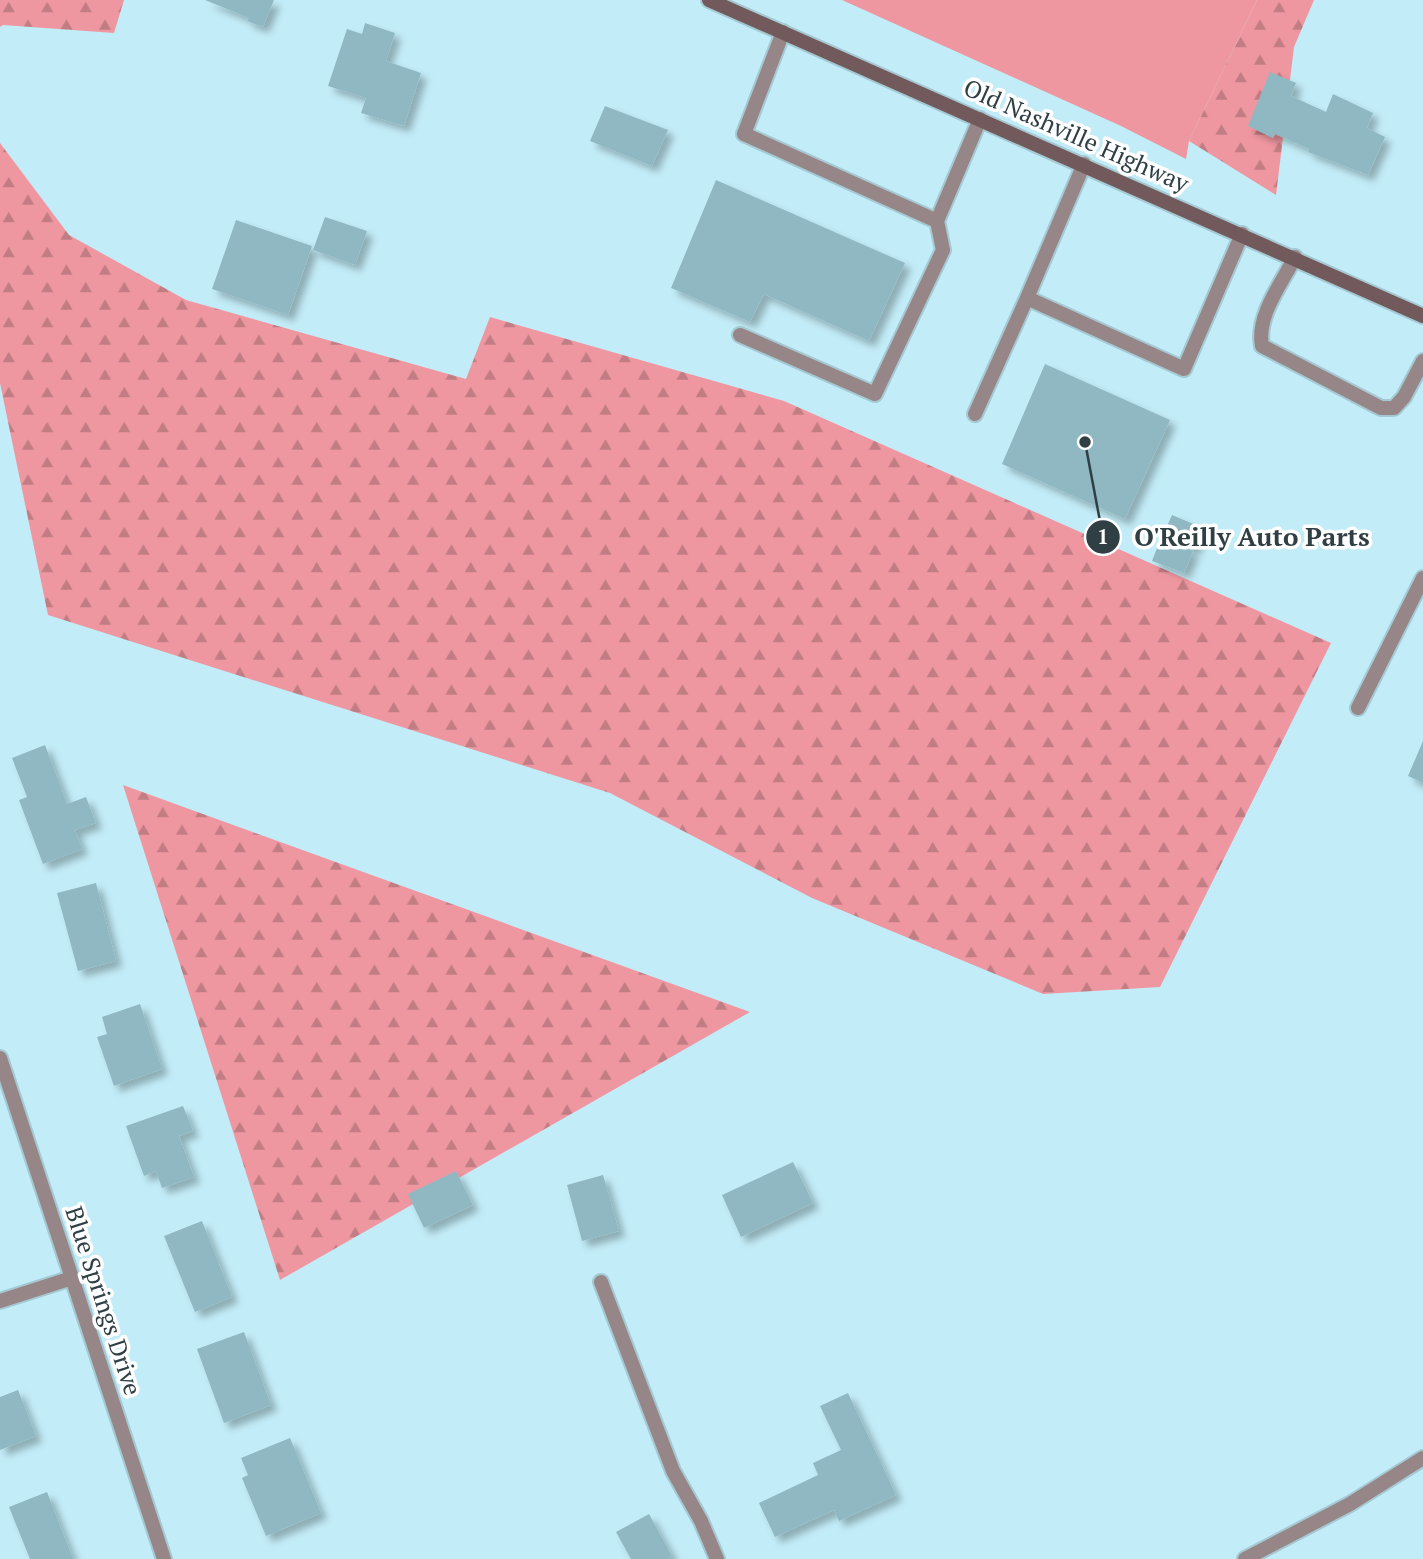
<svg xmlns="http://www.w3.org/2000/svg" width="1423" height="1559" viewBox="0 0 1423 1559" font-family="'PT Serif',serif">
	<defs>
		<pattern id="forest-firs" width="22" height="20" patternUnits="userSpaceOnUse" patternTransform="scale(1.75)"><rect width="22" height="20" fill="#ef97a0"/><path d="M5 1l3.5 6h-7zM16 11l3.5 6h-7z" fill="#c27d84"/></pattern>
		<filter id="shadow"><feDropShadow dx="6" dy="6" stdDeviation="3.5" flood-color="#0004"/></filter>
	</defs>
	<rect width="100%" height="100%" fill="#c2ecf7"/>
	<path fill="#ef97a0" d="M842 0H1257L1189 141 1186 159 1121 126Z"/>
	<path fill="url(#forest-firs)" d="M0 0H124L114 33 3 25 0 27Z
		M1257 0H1314L1294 47 1276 195 1189 141Z
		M0 143 69 235 186 300 466 379 490 317 784 401 1331 643 1160 987 1043 994 812 898 610 793 48 615 0 383Z
		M123 785 750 1012 280 1280Z"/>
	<path fill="#90b8c3" filter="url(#shadow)" d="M205 0H274L263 27 247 21 249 18Z
		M365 23 395 33 386 61 421 73 404 126 361 113 366 98 328 86 347 29 362 34Z
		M1270 72 1296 83 1291 96 1326 112 1333 94 1373 113 1367 128 1385 137 1368 175 1308 152 1309 149 1275 134 1273 138 1248 126Z
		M605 106 668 130 652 166 590 141Z
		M716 180 905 263 869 341 764 294 750 322 671 288Z
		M325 217 367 231 355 265 313 250Z
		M236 220 312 246 288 315 212 289Z
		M1045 364 1170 420 1125 519 1002 464Z
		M1172 515 1203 528 1194 549 1162 537Z
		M1161 538 1193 551 1184 573 1152 561Z
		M1423 741V783L1408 776Z
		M45 745 67 804 86 797 96 823 75 830 82 849 43 864 19 800 27 797 12 758Z
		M96 883 116 961 78 971 57 893Z
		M140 1004 162 1069 114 1086 97 1037 107 1034 102 1017Z
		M183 1106 193 1131 179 1136 194 1177 162 1188 156 1171 144 1176 126 1126Z
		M793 1162 813 1203 741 1237 722 1195Z
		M456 1171 473 1205 424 1228 408 1194Z
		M603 1175 619 1231 582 1241 567 1185Z
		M202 1221 232 1297 195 1312 164 1236Z
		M244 1332 271 1405 224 1423 197 1349Z
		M18 1390 36 1436 0 1450V1397Z
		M848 1393 896 1495 839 1521 834 1510 775 1537 759 1503 818 1475 813 1463 841 1450 820 1406Z
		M290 1438 321 1513 266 1536 242 1478 248 1475 241 1458Z
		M47 1492 73 1559H30L9 1507Z
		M649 1514 672 1556 667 1559H631L616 1532Z"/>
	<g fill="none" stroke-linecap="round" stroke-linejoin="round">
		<g stroke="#a5c9d3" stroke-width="18">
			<path id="service" d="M783 32 744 134 937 221
				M1084 164 1027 298 1184 369 1242 234
				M1295 257C1282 283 1256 316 1262 346L1381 408H1394L1404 397 1423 361
				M740 335 875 394 943 250 937 221 980 119
				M975 414 1027 298
				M1358 708 1423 578
				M601 1282 673 1471 701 1521 717 1559"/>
		</g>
		<g stroke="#a5c9d3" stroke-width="18">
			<path id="minor" d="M0 1058 164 1559
				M0 1301 72 1278"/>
		</g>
		<g stroke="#a5c9d3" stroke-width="18">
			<path id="tertiary" d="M1245 1559 1350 1504 1423 1458"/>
		</g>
		<g stroke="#a5c9d3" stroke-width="18">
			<path id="secondary" d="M709 0 1423 316"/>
		</g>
		<use href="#service" stroke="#978687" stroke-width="14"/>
		<use href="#minor" stroke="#978687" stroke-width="14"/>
		<use href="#tertiary" stroke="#978687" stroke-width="14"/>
		<use href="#secondary" stroke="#725a5c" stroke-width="14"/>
	</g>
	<g text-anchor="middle" stroke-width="7" stroke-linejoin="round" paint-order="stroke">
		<g font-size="24" fill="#2f3f44" stroke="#fff">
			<text transform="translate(1076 136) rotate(24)" y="8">Old Nashville Highway</text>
			<text transform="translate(103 1301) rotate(72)" y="8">Blue Springs Drive</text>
		</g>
	</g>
	<path fill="none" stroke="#2f3f44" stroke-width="2.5" d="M1085 442L1103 537"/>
	<g fill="#2f3f44" stroke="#fff" stroke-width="2.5">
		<circle cx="1085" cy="442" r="7"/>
		<circle cx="1103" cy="537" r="18"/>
	</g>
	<g font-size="21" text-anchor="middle" font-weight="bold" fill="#fff">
		<text x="1103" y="544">1</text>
	</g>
	<g font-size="26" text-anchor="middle" font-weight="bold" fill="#2f3f44" stroke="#fff" stroke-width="7" stroke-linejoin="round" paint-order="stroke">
		<text x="1252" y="546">O'Reilly Auto Parts</text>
	</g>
</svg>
